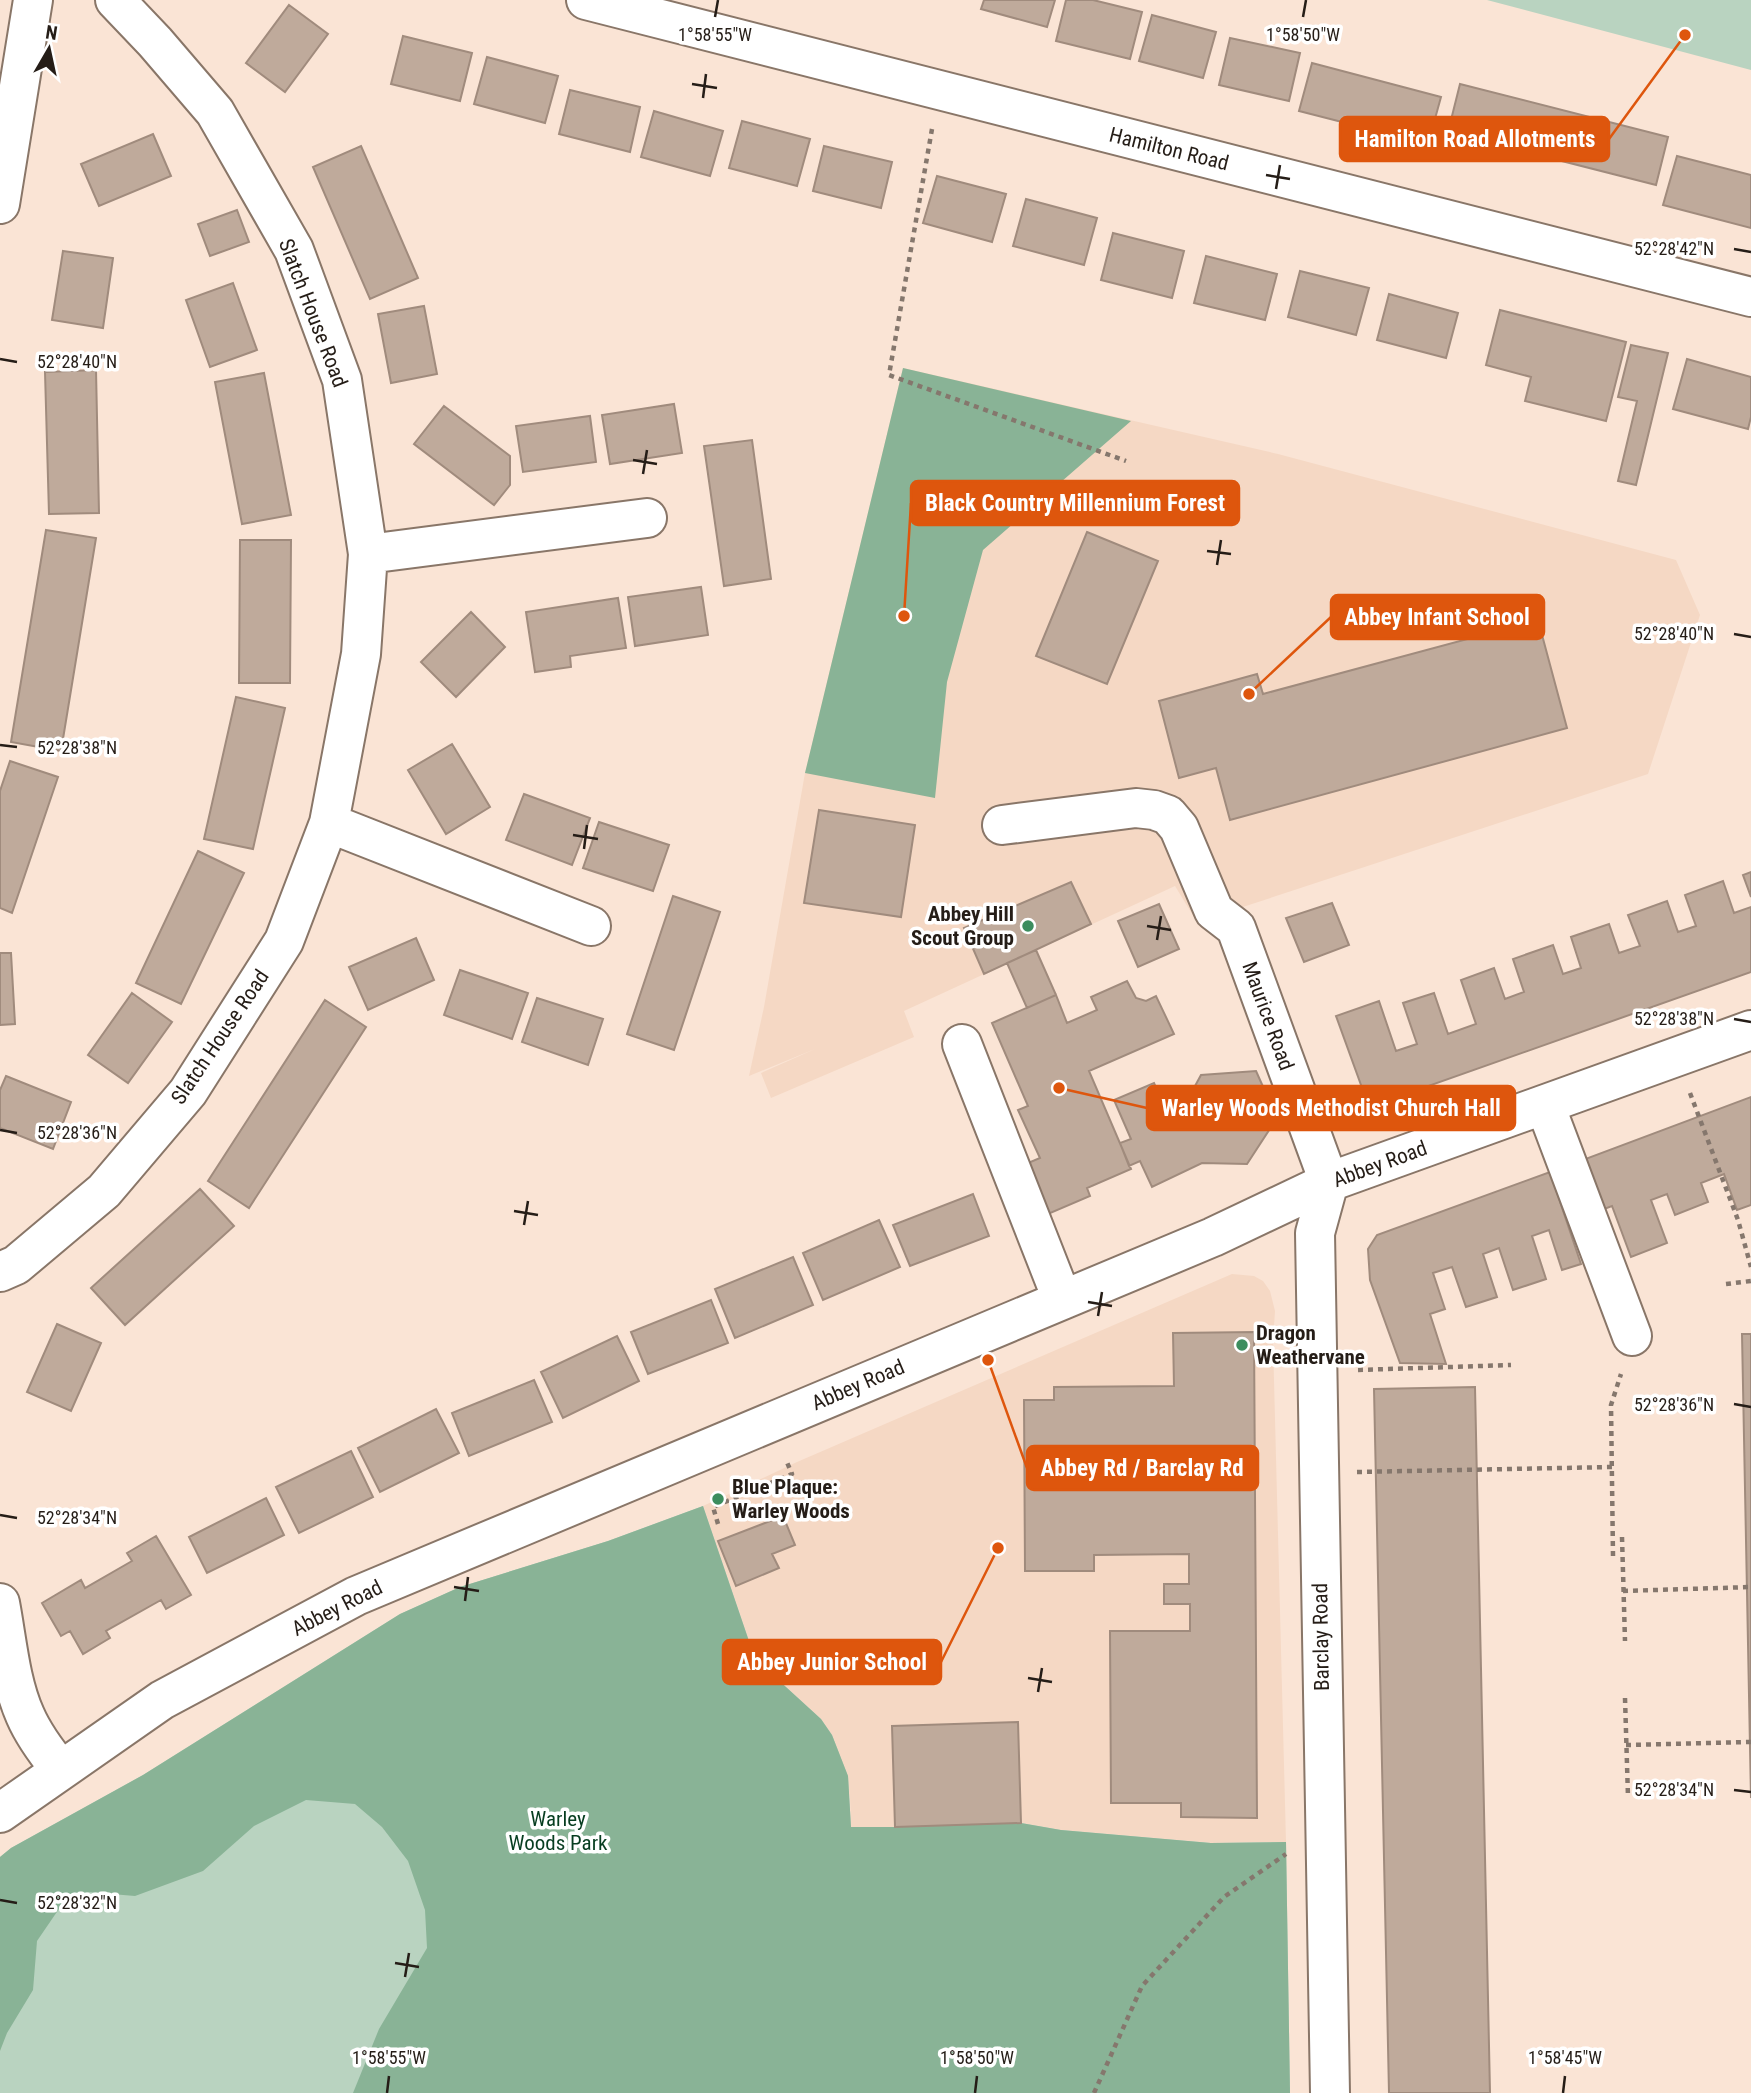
<svg xmlns="http://www.w3.org/2000/svg" width="1751" height="2093" viewBox="0 0 1751 2093" font-family="'Roboto Condensed',sans-serif">
	<rect width="100%" height="100%" fill="#fae4d5"/>
	<path fill="#f5d8c4" d="M903 368 1278 454 1676 560 1700 615 1648 774 1197 922 1175 886 904 1011 914 1037 771 1098 761 1073 815 1049 749 1076 764 1007 805 773Z
		M1232 1274 1254 1276 1263 1281 1270 1291 1275 1311 1273 1342 1286 1842 1211 1843 1061 1830 1021 1823 895 1827H851L850 1797 832 1735 821 1719 763 1666 751 1647 703 1506 797 1462Z"/>
	<path fill="#b9d3c0" d="M1487 0H1751V70Z
		M703 1506 751 1647 763 1666 821 1719 832 1735 848 1776 851 1827H895L1021 1823 1061 1830 1211 1843 1286 1842 1290 2093H0V1857L11 1848 143 1775 400 1614 460 1587 608 1541Z"/>
	<path fill="#89b396" d="M903 368 1131 421 983 550 947 682 935 798 805 773Z
		M703 1506 751 1647 763 1666 821 1719 832 1735 848 1776 851 1827H895L1021 1823 1061 1830 1211 1843 1286 1842 1290 2093H353L379 2029 427 1948 425 1910 408 1861 382 1827 355 1804 306 1800 254 1826 203 1871 135 1896 88 1892 63 1903 37 1941 33 1990 7 2033 0 2051V1857L11 1848 143 1775 400 1614 460 1587 608 1541Z"/>
	<path fill="#bfaa9b" stroke="#a08b7d" stroke-width="2" d="M984 0H1055L1047 27 981 9Z
		M1066 0H1093L1142 12 1130 59 1056 41Z
		M289 5 328 34 285 92 246 63Z
		M1152 15 1216 32 1203 78 1139 61Z
		M403 36 472 53 460 101 391 84Z
		M1230 38 1300 53 1289 101 1219 85Z
		M487 57 558 76 545 123 474 104Z
		M1312 63 1441 97 1428 144 1299 111Z
		M1460 84 1668 137 1656 185 1448 132Z
		M570 90 640 107 630 152 559 134Z
		M654 111 723 131 710 176 641 157Z
		M742 121 810 139 797 186 729 168Z
		M153 134 171 176 99 206 81 164Z
		M361 146 418 278 370 299 313 167Z
		M824 146 892 162 881 208 813 191Z
		M1677 156 1751 175V228L1663 205Z
		M937 176 1006 194 992 242 923 223Z
		M1026 199 1097 218 1084 265 1013 246Z
		M237 210 249 242 210 256 198 224Z
		M1113 233 1184 251 1172 298 1101 280Z
		M63 251 113 258 103 328 52 320Z
		M1206 256 1277 274 1265 320 1194 303Z
		M1300 271 1369 288 1356 335 1288 317Z
		M233 283 257 350 210 367 186 300Z
		M1389 294 1458 313 1446 358 1377 340Z
		M424 306 437 374 391 383 378 314Z
		M1500 310 1626 342 1606 421 1525 401 1531 377 1486 365Z
		M1631 345 1668 353 1636 485 1618 481 1637 401 1618 397Z
		M1687 359 1751 377V417L1748 429 1673 409Z
		M96 370 99 513 49 514 45 372Z
		M264 373 291 515 242 524 215 382Z
		M674 404 682 453 610 464 602 415Z
		M444 406 510 456V485L494 505 414 444Z
		M590 416 596 462 523 472 516 426Z
		M752 440 771 579 724 586 704 446Z
		M46 530 96 538 61 751 11 742Z
		M1087 532 1158 561 1107 684 1036 656Z
		M240 540H291L290 683H239Z
		M701 587 708 635 635 646 628 597Z
		M618 598 626 648 570 656 571 667 535 672 526 612Z
		M471 612 505 647 456 697 421 662Z
		M1538 620 1567 728 1230 820 1216 768 1179 778 1159 701 1257 674 1263 694Z
		M236 697 285 708 253 849 204 839Z
		M452 744 490 807 446 834 408 770Z
		M10 761 58 777 12 913 0 908V791Z
		M524 794 590 818 572 865 506 840Z
		M819 810 915 825 901 917 804 903Z
		M599 822 669 845 653 891 583 868Z
		M198 851 244 873 181 1004 136 983Z
		M1751 872V897L1743 875Z
		M1723 881 1734 913 1751 907V972L1369 1107 1336 1016 1379 1001 1396 1051 1417 1044 1403 1003 1434 993 1448 1034 1476 1024 1461 980 1494 968 1505 999 1524 992 1513 959 1553 945 1563 974 1581 968 1571 937 1609 924 1619 953 1640 946 1628 915 1667 901 1678 932 1696 926 1685 895Z
		M1071 882 1091 924 984 974 964 928Z
		M673 896 720 912 674 1050 627 1034Z
		M1332 903 1349 945 1304 962 1286 918Z
		M1159 904 1179 949 1138 967 1118 921Z
		M416 938 434 980 368 1010 349 967Z
		M1036 950 1056 995 1027 1008 1007 963Z
		M0 953H11L15 1024 0 1025Z
		M460 970 528 993 512 1039 444 1015Z
		M1127 981 1136 998 1146 1001 1156 996 1174 1034 1089 1071 1131 1169 1087 1188 1090 1196 1048 1214 1028 1163 1040 1158 1018 1110 1028 1106 992 1023 1056 995 1067 1023 1097 1010 1091 997Z
		M132 993 172 1022 128 1083 88 1055Z
		M537 998 603 1019 588 1065 522 1042Z
		M325 1000 366 1027 249 1208 208 1181Z
		M1256 1071 1277 1118 1247 1164 1202 1163 1152 1187 1140 1161 1129 1166 1120 1143 1131 1139 1114 1100 1154 1083 1165 1107 1180 1100 1183 1108 1201 1075Z
		M6 1076 71 1102 53 1149 0 1128V1090Z
		M1751 1097V1205L1737 1210 1724 1174 1701 1183 1708 1202 1675 1215 1667 1194 1651 1200 1667 1243 1631 1257 1612 1206 1596 1212 1580 1161Z
		M1550 1172 1581 1264 1562 1270 1549 1230 1532 1236 1546 1279 1513 1290 1499 1248 1483 1254 1497 1297 1466 1307 1452 1267 1433 1273 1445 1309 1430 1314 1446 1364 1400 1363 1370 1280 1368 1249 1377 1235Z
		M200 1189 234 1226 125 1325 91 1288Z
		M973 1194 989 1236 910 1266 893 1225Z
		M879 1220 900 1267 823 1300 803 1253Z
		M793 1257 813 1305 735 1338 715 1289Z
		M711 1300 728 1343 648 1374 631 1332Z
		M57 1324 101 1343 71 1411 27 1392Z
		M1254 1332 1257 1818 1181 1817V1803H1111L1110 1631H1190V1604H1164V1584H1189V1554L1094 1555V1571H1025L1024 1400H1054V1387L1174 1386 1173 1333Z
		M1742 1334H1751V1798Z
		M617 1336 639 1381 563 1418 541 1372Z
		M534 1380 552 1422 469 1456 452 1413Z
		M1475 1387 1490 2093H1389L1374 1389Z
		M436 1409 459 1453 380 1492 358 1448Z
		M351 1451 373 1497 299 1533 276 1487Z
		M266 1498 284 1535 207 1573 189 1537Z
		M783 1516 795 1545 772 1554 779 1568 736 1586 718 1541Z
		M156 1536 191 1595 166 1609 161 1600 106 1631 110 1638 83 1654 70 1631 61 1636 42 1603 81 1580 85 1588 132 1561 127 1553Z
		M1018 1722 1021 1823 895 1827 892 1726Z"/>
	<g fill="none" stroke-linecap="round" stroke-linejoin="round">
		<g stroke="#897668" stroke-width="42">
			<path id="minor" d="M586 0 1751 297
				M0 204 33 0
				M368 554 647 518
				M329 823 591 926
				M1002 825 1136 808 1154 810 1168 815 1179 828 1214 911 1236 928 1329 1182
				M962 1044 1062 1299
				M1545 1105 1632 1336
				M1329 1182 1315 1233 1330 2093
				M0 1272 16 1265 104 1191 188 1092 284 941 329 823 361 654 368 554 342 380 294 250 215 112 155 42 115 0
				M0 1603C7 1640 10 1681 25 1715 34 1736 47 1753 61 1770
				M0 1813 162 1700 356 1596 1213 1237 1329 1182 1751 1030"/>
		</g>
		<path stroke="#85776d" stroke-width="4.5" stroke-dasharray="5 5" stroke-linecap="butt" d="M932 129 889 375 1126 461
			M1690 1093 1738 1220 1751 1267
			M1726 1284 1751 1281
			M1358 1370 1511 1365
			M1357 1472 1612 1467
			M718 1524 713 1507 792 1474 786 1460
			M1622 1537 1625 1641
			M1613 1556 1611 1405 1621 1374
			M1623 1591 1751 1587
			M1625 1698 1628 1797
			M1626 1745 1751 1742
			M1094 2093 1142 1986 1224 1897 1286 1854"/>
		<use href="#minor" stroke="#fff" stroke-width="38"/>
	</g>
	<path fill="none" stroke="#251d17" stroke-width="2.5" d="M715 17 718 0M1303 17 1306 0M692 84 717 88M703 98 706 74M1266 175 1290 179M1276 189 1280 165M1734 249 1751 252M0 359 17 362M633 460 657 464M643 474 647 450M1207 551 1231 554M1217 565 1221 540M1734 634 1751 637M0 745 17 747M573 835 598 839M584 849 587 825M1147 926 1171 930M1157 940 1161 916M1734 1019 1751 1022M0 1130 17 1133M514 1211 538 1215M524 1225 528 1201M1088 1302 1112 1306M1098 1316 1102 1292M1734 1404 1751 1407M0 1515 17 1518M454 1587 479 1591M465 1601 468 1577M1028 1678 1052 1682M1038 1692 1042 1668M1734 1790 1751 1792M0 1900 17 1903M395 1963 419 1967M405 1977 409 1953M387 2093 389 2076M975 2093 977 2076M1563 2093 1565 2076"/>
	<g fill="#3c8d5e" stroke="#fff" stroke-width="2.5">
		<circle cx="1028" cy="926" r="7"/>
		<circle cx="1242" cy="1345" r="7"/>
		<circle cx="718" cy="1499" r="7"/>
	</g>
	<g text-anchor="middle" stroke-width="7" stroke-linejoin="round" paint-order="stroke">
		<g font-size="21" fill="#251d17" stroke="#fff">
			<text transform="translate(1169 149) rotate(14)" y="7">Hamilton Road</text>
			<text transform="translate(313 313) rotate(69)" y="7">Slatch House Road</text>
			<text transform="translate(1268 1016) rotate(70)" y="7">Maurice Road</text>
			<text transform="translate(220 1037) rotate(-56)" y="7">Slatch House Road</text>
			<text transform="translate(1380 1164) rotate(-20)" y="7">Abbey Road</text>
			<text transform="translate(858 1385) rotate(-23)" y="7">Abbey Road</text>
			<text transform="translate(337 1608) rotate(-27)" y="7">Abbey Road</text>
			<text transform="translate(1321 1637) rotate(-91)" y="7">Barclay Road</text>
		</g>
		<g font-size="21" font-weight="bold" fill="#251d17" stroke="#fff" text-anchor="start">
			<text x="1014" y="921" text-anchor="end">Abbey Hill<tspan x="1014" dy="24">Scout Group</tspan></text>
			<text x="1256" y="1340">Dragon<tspan x="1256" dy="24">Weathervane</tspan></text>
			<text x="732" y="1494">Blue Plaque:<tspan x="732" dy="24">Warley Woods</tspan></text>
		</g>
		<g font-size="21" fill="#073d20" stroke="#fff">
			<text x="558" y="1826">Warley<tspan x="558" dy="24">Woods Park</tspan></text>
		</g>
	</g>
	<g font-size="18" text-anchor="middle" fill="#251d17" stroke="#fff" stroke-width="7" stroke-linejoin="round" paint-order="stroke">
		<text x="715" y="41">1°58'55"W</text>
		<text x="1303" y="41">1°58'50"W</text>
		<text x="1674" y="255">52°28'42"N</text>
		<text x="77" y="368">52°28'40"N</text>
		<text x="1674" y="640">52°28'40"N</text>
		<text x="77" y="754">52°28'38"N</text>
		<text x="1674" y="1025">52°28'38"N</text>
		<text x="77" y="1139">52°28'36"N</text>
		<text x="1674" y="1411">52°28'36"N</text>
		<text x="77" y="1524">52°28'34"N</text>
		<text x="1674" y="1796">52°28'34"N</text>
		<text x="77" y="1909">52°28'32"N</text>
		<text x="389" y="2064">1°58'55"W</text>
		<text x="977" y="2064">1°58'50"W</text>
		<text x="1565" y="2064">1°58'45"W</text>
	</g>
	<path fill="none" stroke="#de560d" stroke-width="2.5" d="M1685 35L1609 139M904 616L911 503M1249 694L1331 617M1059 1088L1147 1108M988 1360L1027 1468M998 1548L941 1662"/>
	<g fill="#de560d" stroke="#fff" stroke-width="2.5">
		<circle cx="1685" cy="35" r="7"/>
		<circle cx="904" cy="616" r="7"/>
		<circle cx="1249" cy="694" r="7"/>
		<circle cx="1059" cy="1088" r="7"/>
		<circle cx="988" cy="1360" r="7"/>
		<circle cx="998" cy="1548" r="7"/>
	</g>
	<g fill="#de560d" stroke="#de560d" stroke-width="2.5">
		<rect x="1340" y="117" width="269" height="44" rx="7"/>
		<rect x="911" y="481" width="328" height="44" rx="7"/>
		<rect x="1331" y="595" width="213" height="44" rx="7"/>
		<rect x="1147" y="1086" width="368" height="44" rx="7"/>
		<rect x="1027" y="1446" width="231" height="44" rx="7"/>
		<rect x="723" y="1640" width="218" height="44" rx="7"/>
	</g>
	<g font-size="23" text-anchor="middle" font-weight="bold" fill="#fff">
		<text x="1475" y="147">Hamilton Road Allotments</text>
		<text x="1075" y="511">Black Country Millennium Forest</text>
		<text x="1437" y="625">Abbey Infant School</text>
		<text x="1331" y="1116">Warley Woods Methodist Church Hall</text>
		<text x="1142" y="1476">Abbey Rd / Barclay Rd</text>
		<text x="832" y="1670">Abbey Junior School</text>
	</g>
	<g transform="translate(49 49) rotate(9)" stroke="#ffffff" stroke-width="5" paint-order="stroke">
	<path d="M0-5L12 26L0 18L-12 26Z" fill="#251d17"/>
	<text y="-10" font-size="19" font-weight="bold" text-anchor="middle" fill="#251d17">N</text>
	</g>
</svg>
